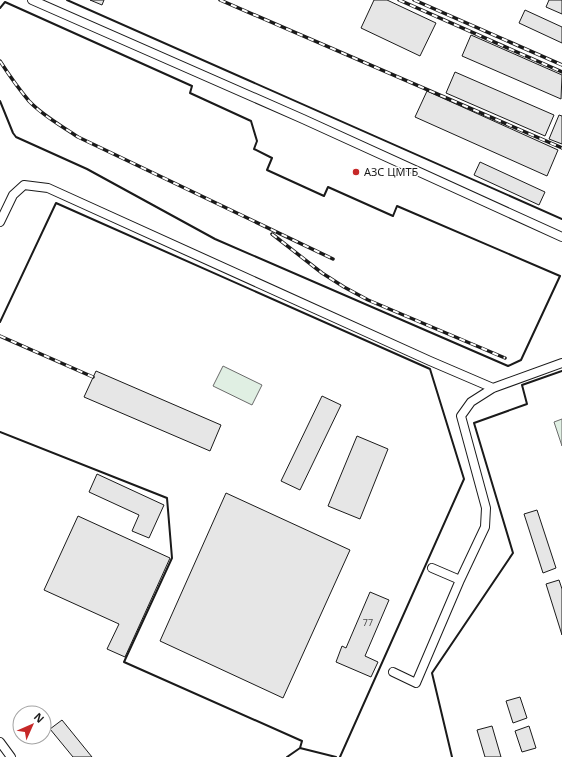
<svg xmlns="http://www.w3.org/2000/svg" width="562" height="757" viewBox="0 0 562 757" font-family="'Noto Sans',sans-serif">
	<rect width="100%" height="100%" fill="#fff"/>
	<path fill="#e0efe3" stroke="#6a6a6a" d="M223 366 262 385 252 405 213 386Z
		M562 419V446L554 422Z"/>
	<path fill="#e6e6e6" stroke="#1a1a1a" d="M90 0H104L102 5Z
		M374 0H387L436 23 420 56 361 28Z
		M549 0H562V14L546 7Z
		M525 10 562 27V43L519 23Z
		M471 35 562 75 561 99 462 56Z
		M455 72 554 115 545 136 446 93Z
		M427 91 558 150 547 176 415 117Z
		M559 115 562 116V144L549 139Z
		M480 162 545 192 539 205 474 175Z
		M96 371 221 425 210 451 84 397Z
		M322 396 341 405 300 490 281 481Z
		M357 436 388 449 360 519 328 506Z
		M97 474 164 505 149 538 132 531 139 515 89 492Z
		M226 493 350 550 283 698 160 641Z
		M537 510 556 568 543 573 524 514Z
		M78 516 170 558 125 657 107 649 119 624 44 590Z
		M559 580 562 589V635L546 584Z
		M370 592 389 600 365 656 378 662 371 677 336 662 342 646 346 648Z
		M520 697 527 718 513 723 506 701Z
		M62 720 92 757H73L50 729Z
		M492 726 501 757H485L477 730Z
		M529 726 536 748 522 752 515 731Z"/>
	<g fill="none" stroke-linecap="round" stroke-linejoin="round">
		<g stroke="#1a1a1a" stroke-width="10">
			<path id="minor" d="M32 0 303 119 562 237
				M0 222 13 195 24 185 48 188 430 361 493 388
				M432 568 460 580
				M393 672 416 683 460 580 485 527 486 508 461 416 471 402 493 388 562 363
				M0 742 11 757"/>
		</g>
		<use href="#minor" stroke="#fff" stroke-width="8"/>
		<g stroke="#1a1a1a" stroke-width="3.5">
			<path id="rail" d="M220 0 562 148
				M399 0 562 72
				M414 0 562 65
				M0 61C9 75 18 88 29 101 43 116 62 126 78 137L333 259
				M272 234 322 273 344 287 368 300 505 358
				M0 336 93 377"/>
		</g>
		<use href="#rail" stroke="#fff" stroke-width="2" stroke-dasharray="6" stroke-linecap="butt"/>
		<path stroke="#1a1a1a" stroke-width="2" d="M67 0 562 219
			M0 8 5 2 192 86 190 93 251 121 257 141 254 149 272 158 267 170 324 196 328 187 393 216 397 206 560 276 521 360 508 366 215 239 87 169 16 137 13 133 0 101
			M0 322 56 203 430 369 464 479 340 757
			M0 432 167 498 172 558 124 662 302 741 300 748 336 757
			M287 757 300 748H301
			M452 757 432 673 513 553 474 423 527 404 522 385 562 371"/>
	</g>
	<circle fill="#c62828" stroke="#fff" stroke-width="1.5" cx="356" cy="172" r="4"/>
	<g text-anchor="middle" stroke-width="3" stroke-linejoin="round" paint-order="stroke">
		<g font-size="9" fill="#4d4d4d">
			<text x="368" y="626">77</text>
		</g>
		<g font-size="11" fill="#1a1a1a" stroke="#fff" text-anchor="start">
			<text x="364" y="176">АЗС ЦМТБ</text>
		</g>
	</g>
	<g transform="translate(32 725) rotate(45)"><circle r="19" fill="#ffffff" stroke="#a3a3a3"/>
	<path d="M0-3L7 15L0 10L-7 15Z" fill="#c62828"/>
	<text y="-6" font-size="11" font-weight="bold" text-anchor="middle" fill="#1a1a1a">N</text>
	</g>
</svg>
